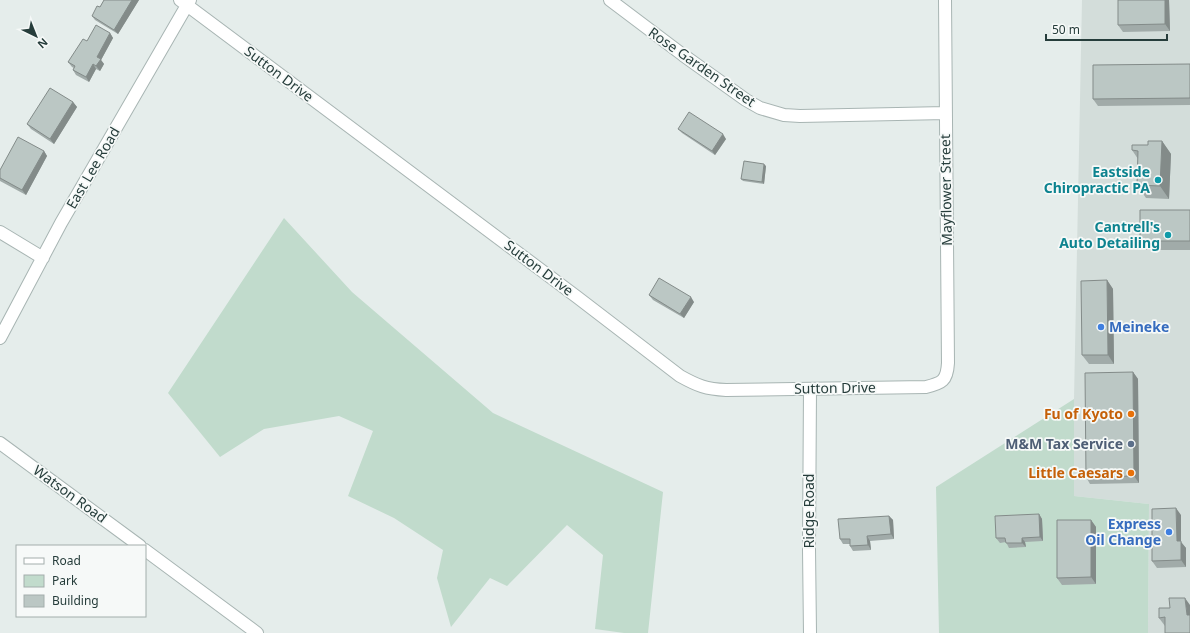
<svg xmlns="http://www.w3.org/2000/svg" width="1190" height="633" viewBox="0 0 1190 633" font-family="'Noto Sans',sans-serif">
	<rect width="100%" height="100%" fill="#e5edeb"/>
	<path fill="#d3ddda" d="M1082 0H1190V633H1148L1149 504 1074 496V399Z"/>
	<path fill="#c1dbcc" d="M284 218 352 292 493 413 663 492 648 633H624L595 629 603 555 567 525 507 586 490 578 451 627 437 578 443 550 394 518 348 496 373 431 339 416 264 429 220 457 168 393Z
		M1074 399V496L1149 504 1148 633H939L936 487Z"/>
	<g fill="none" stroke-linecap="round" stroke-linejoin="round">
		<g stroke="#a8b5b3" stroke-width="14">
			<path id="minor" d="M180 0 577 297 680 376C698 386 706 389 726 390L926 387C942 383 947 381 948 363L945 0
				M610 0 683 55 746 100 760 108 784 115 800 116 946 113
				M0 232 43 258
				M0 338 61 223 190 0
				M810 389 809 549 810 633
				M0 443 140 546
				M145 550 257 633"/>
		</g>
		<use href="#minor" stroke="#fff" stroke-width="12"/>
	</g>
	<path fill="#a1aba9" d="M104 0H139L118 34 95 20 92 16 100 7Z
		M1169 0 1170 31 1123 32 1118 25Z
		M110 33 113 38 101 60 104 64 100 71 96 69 89 82 76 75 73 70 74 68 72 67 68 62 87 41Z
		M1190 64V105L1098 106 1093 99Z
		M73 102 77 107 54 144 31 129 27 124Z
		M678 129 726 139 715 155 682 133Z
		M1162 141 1171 154 1169 199 1146 198 1137 185 1138 159 1132 150Z
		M44 151 47 156 26 195 0 181V170Z
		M766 166 764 184 743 181 741 179Z
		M1190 210V250H1146L1140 241Z
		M1107 280 1113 289 1114 364H1089L1082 355Z
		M649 295 694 302 684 318 653 300Z
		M1133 372 1138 379 1139 483 1090 484 1086 477Z
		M1039 514 1042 519 1043 541 1025 542 1026 547 1009 548 1006 542 1000 543 996 538Z
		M1181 515V542L1186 548V567L1157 568 1152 561Z
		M889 516 893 520 894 539 870 541 871 550 853 551 850 546V544H843L840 539Z
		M1091 520 1096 527V584L1062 585 1057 578Z
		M1170 608 1165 626 1159 618Z"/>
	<path fill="#838b89" d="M132 0H139L118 34 114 30Z
		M1165 0H1169L1170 31 1165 24Z
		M110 33 113 38 101 60 104 64 100 71 96 66 97 57Z
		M93 64 96 69 89 82 86 77Z
		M73 102 77 107 54 144 50 139Z
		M723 134 726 139 715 155 712 151Z
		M1162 141 1171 154 1169 199 1160 186Z
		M44 151 47 156 26 195 22 190Z
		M764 164 766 166 764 184 762 182Z
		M1107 280 1113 289 1114 364 1108 355Z
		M691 297 694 302 684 318 680 314Z
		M1133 372 1138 379 1139 483 1134 476Z
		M1176 508 1181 515V542L1186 548V567L1181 560 1177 541Z
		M1039 514 1042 519 1043 541 1040 537Z
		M889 516 893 520 894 539 891 534Z
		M1091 520 1096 527V584L1091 577Z
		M867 536 870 541 871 550 868 545Z
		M1022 538 1025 542 1026 547 1022 543Z
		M1185 598 1190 605V620L1187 615Z"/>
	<path fill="#bbc7c4" stroke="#838b89" d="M104 0H132L114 30 92 16 97 6 100 7Z
		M1118 0H1165V24L1118 25Z
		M96 25 110 33 97 57 101 59 96 66 93 64 86 77 73 70 75 66 68 62 83 39 87 41Z
		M1190 64V98L1093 99V65Z
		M50 88 73 102 50 139 27 124Z
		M689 112 723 134 712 151 678 129Z
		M18 137 44 151 22 190 0 178V170Z
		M1148 141H1162L1160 186 1137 185 1138 151 1132 150V145H1148Z
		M744 161 764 164 762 182 741 179Z
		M1140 210H1190V241H1140Z
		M659 278 691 297 680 314 649 295Z
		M1107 280 1108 355H1082L1081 281Z
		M1133 372 1134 476 1086 477 1085 373Z
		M1176 508 1177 541H1181V560L1152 561V509Z
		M1039 514 1040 537 1022 538V543H1006L1005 538H996L995 516Z
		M889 516 891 534 867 536 868 545 850 546V539H840L838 519Z
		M1057 520H1091V577L1057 578Z
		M1169 598H1185L1187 615H1190V633H1165V617L1159 618V608H1170Z"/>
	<g fill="#0f9aa8" stroke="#f6f9f8" stroke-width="1.5">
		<circle cx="1158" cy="180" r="4"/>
		<circle cx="1168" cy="235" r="4"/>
	</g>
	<g fill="#3f7fe0" stroke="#f6f9f8" stroke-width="1.5">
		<circle cx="1101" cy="327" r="4"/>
		<circle cx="1169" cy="532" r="4"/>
	</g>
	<g fill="#e8710a" stroke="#f6f9f8" stroke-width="1.5">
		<circle cx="1131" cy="414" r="4"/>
		<circle cx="1131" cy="473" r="4"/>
	</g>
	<circle fill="#5c6f8a" stroke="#f6f9f8" stroke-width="1.5" cx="1131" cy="444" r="4"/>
	<g text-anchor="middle" stroke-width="3.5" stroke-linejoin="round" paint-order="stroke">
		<g font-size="14" fill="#263d3b" stroke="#f6f9f8">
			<text transform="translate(702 67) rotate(35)" y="5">Rose Garden Street</text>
			<text transform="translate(279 74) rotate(37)" y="5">Sutton Drive</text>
			<text transform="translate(93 168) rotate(-60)" y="5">East Lee Road</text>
			<text transform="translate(946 190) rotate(-91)" y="5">Mayflower Street</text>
			<text transform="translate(539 268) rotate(37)" y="5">Sutton Drive</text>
			<text transform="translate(835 388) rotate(-1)" y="5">Sutton Drive</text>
			<text transform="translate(70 494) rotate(36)" y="5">Watson Road</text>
			<text transform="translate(809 511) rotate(-90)" y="5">Ridge Road</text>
		</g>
		<g font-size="14" font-weight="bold" fill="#0d838f" stroke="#f6f9f8" text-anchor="end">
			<text x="1150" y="177">Eastside<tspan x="1150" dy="16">Chiropractic PA</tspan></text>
			<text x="1160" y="232">Cantrell's<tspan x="1160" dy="16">Auto Detailing</tspan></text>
		</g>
		<g font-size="14" font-weight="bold" fill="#366cbe" stroke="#f6f9f8" text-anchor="start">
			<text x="1109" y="332">Meineke</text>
			<text x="1161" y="529" text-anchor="end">Express<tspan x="1161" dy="16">Oil Change</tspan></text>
		</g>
		<g font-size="14" font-weight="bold" fill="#c56008" stroke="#f6f9f8" text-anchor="end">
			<text x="1123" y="419">Fu of Kyoto</text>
			<text x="1123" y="478">Little Caesars</text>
		</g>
		<g font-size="14" font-weight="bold" fill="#4e5e75" stroke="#f6f9f8" text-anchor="end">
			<text x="1123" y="449">M&amp;M Tax Service</text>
		</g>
	</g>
	<rect x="16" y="545" width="130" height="72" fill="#f6f9f8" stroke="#a3aeac"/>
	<rect x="24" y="558" width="20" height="6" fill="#ffffff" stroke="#a3aeac"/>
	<text x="52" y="565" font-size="12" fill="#263d3b">Road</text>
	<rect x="24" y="575" width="20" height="12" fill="#c1dbcc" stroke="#a3aeac"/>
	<text x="52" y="585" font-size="12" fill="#263d3b">Park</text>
	<rect x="24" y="595" width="20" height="12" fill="#bbc7c4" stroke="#a3aeac"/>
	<text x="52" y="605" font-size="12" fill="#263d3b">Building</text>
	<g transform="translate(36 36) rotate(137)" stroke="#f6f9f8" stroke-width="3" paint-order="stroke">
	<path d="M0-3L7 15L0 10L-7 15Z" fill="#263d3b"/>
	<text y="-6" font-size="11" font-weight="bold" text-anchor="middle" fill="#263d3b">N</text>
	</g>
	<path d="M1046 34v6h121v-6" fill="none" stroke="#263d3b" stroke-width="2"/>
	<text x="1052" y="34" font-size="12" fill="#263d3b" stroke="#f6f9f8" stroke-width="3" paint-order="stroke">50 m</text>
</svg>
